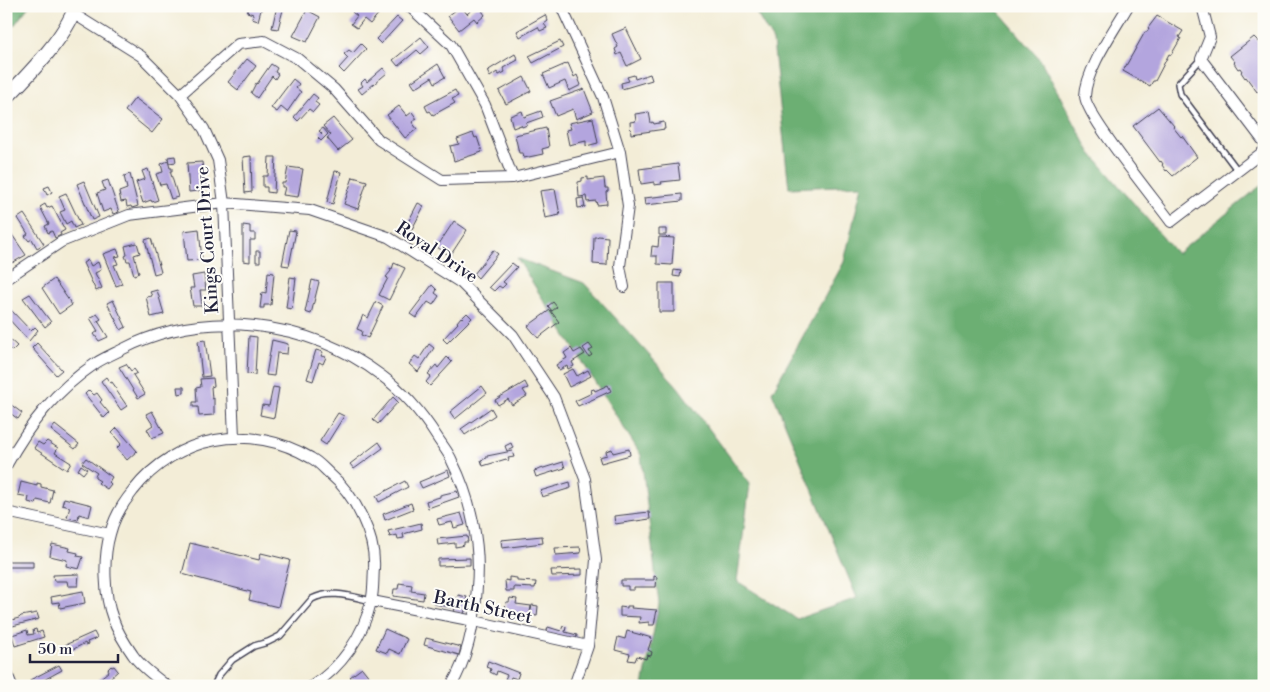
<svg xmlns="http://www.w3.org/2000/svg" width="1270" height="692" viewBox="0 0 1270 692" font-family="'Libre Bodoni',serif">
	<rect width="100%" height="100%" fill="#fdfcf7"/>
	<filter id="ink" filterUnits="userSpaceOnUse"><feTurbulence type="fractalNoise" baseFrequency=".02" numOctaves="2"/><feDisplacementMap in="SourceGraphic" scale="10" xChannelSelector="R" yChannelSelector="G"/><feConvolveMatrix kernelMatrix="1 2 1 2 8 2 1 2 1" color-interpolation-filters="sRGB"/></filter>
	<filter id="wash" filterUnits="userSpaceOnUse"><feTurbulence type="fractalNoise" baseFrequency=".0096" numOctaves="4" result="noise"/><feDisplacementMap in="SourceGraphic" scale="20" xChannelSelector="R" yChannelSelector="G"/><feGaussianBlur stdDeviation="1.12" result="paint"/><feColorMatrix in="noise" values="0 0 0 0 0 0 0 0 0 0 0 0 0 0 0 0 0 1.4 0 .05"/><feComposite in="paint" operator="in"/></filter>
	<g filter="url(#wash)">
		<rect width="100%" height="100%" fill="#f3edd7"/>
		<path fill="#6caf73" stroke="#476857" d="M6 6H29L6 36Z
			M752 6H994L1040 59 1090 152 1177 254 1264 183V686H643L659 604 641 455 517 258 584 283 678 387 750 484 737 581 797 619 857 598 772 392 844 262 862 185 789 188 773 41Z"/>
		<g id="blocks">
			<path fill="#b3a5de" d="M249 6H262L258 21 252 19 253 14 247 12Z
				M277 6H284L278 29 272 28Z
				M357 6H382L384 7 370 24 364 19 357 28 351 24 357 16 352 12Z
				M461 6 467 14 476 6H482L485 10 483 11 480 8 485 15 477 22 474 18 459 30 448 16Z
				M307 10 320 17 307 42 293 36Z
				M545 15 548 21 544 24 547 28 540 31 538 27 520 37 517 31Z
				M1157 16 1183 31 1179 37 1181 38 1171 55 1169 54 1155 81H1153L1150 86 1123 71 1145 32H1147L1149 29 1148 28Z
				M397 17 402 21 381 44 376 39Z
				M626 28 641 59 627 66 621 53 617 55 615 49 618 47 612 34Z
				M421 37 429 47 421 54 417 50 398 66 393 60Z
				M1254 37 1264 47V101L1258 91 1257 92 1246 77 1245 78 1241 72 1242 71 1240 68 1238 69 1234 63 1235 62 1230 56Z
				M560 41 563 47 533 63 529 56Z
				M361 44 366 49 344 73 339 68 348 58 344 54 349 50 353 53Z
				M515 54 518 60 503 68 505 72 499 75 497 72 490 77 487 71Z
				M247 59 256 66 238 90 228 82Z
				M568 63 574 77 577 75 581 85 569 91 565 81 549 88 543 74Z
				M271 64 277 68 275 72 278 74 275 79 272 76 257 98 251 93 256 83 257 84Z
				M438 64 445 77 435 83 432 77 415 88 411 82Z
				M383 68 387 73 362 94 358 89 363 86 361 83 365 79 367 82Z
				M650 74 652 80 622 89 621 83 629 81 627 77 634 75 635 79Z
				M524 77 531 91 506 104 499 91Z
				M293 79 299 84 296 88 301 92 287 112 281 107 277 112 271 108Z
				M584 89 593 112 576 119 573 109 556 116 550 101Z
				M455 90 458 96 452 99 455 103 433 115 430 111 428 112 425 106Z
				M313 94 318 98 315 102 319 105 313 112 309 109 298 121 294 117Z
				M135 98 163 119 152 133 125 111Z
				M399 106 407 116 412 112 417 119 412 122 417 129 405 138 387 115Z
				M1158 107 1174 126 1173 127 1181 137 1182 136 1197 157 1173 176 1167 170 1166 171 1162 165 1163 164 1161 161 1160 162 1133 126Z
				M522 111 524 117 541 111 543 117 526 123 527 125 522 127 521 125 513 128 510 116Z
				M649 112 651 123 653 122 654 124 664 122 665 129 631 134 630 122 636 121 635 114Z
				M333 118 352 140 338 151 327 138 331 135 323 126Z
				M593 118 598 143 586 146V141L569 145 566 130 571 129 569 123Z
				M323 128 328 134 321 141 318 138 322 134 319 131Z
				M546 128 549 147 542 149 543 154 524 158 523 153H519L515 135Z
				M473 133 475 138 477 137 482 152 454 161 450 146 459 144 457 139Z
				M175 156 176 162 169 163 168 157Z
				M251 156 252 192 245 193 243 157Z
				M269 157H276L274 193 267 192V187H263V176H268Z
				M168 161 170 168H172V171H170L178 197 171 199 166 184 160 185 156 174 163 172 161 164Z
				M202 162 205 190 189 192 187 163Z
				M678 164 680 180 661 182 662 184 654 185V182L641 184 639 169Z
				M288 167 303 169 298 197 283 195 285 187H282V183H285Z
				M148 169 158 200 152 202 151 200 143 203 136 182 145 179 142 171Z
				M335 171 341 172 333 204 327 202Z
				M130 174 138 206 132 208 131 206 127 207 126 201 121 202 119 192 127 189 124 176Z
				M353 177 367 181 358 209 344 204Z
				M588 177V180L604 178 605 188H608V191L606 192 607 204 597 205 596 201 587 202 586 196 579 197 578 182 582 181V178Z
				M108 180 119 212 113 214 111 209 103 212 97 193 105 190 102 182Z
				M84 181 99 217 92 220 77 184Z
				M49 186 52 192 47 195 44 188Z
				M555 189 560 215 545 218 540 191Z
				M66 193 81 225 74 228 71 221 66 224 60 212 65 210 59 196Z
				M682 194V201L645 205 644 198Z
				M583 198 585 207 578 208 577 199Z
				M418 203 424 206 410 233 404 230Z
				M45 204 47 208 52 206 65 230 60 233 61 235 55 238 52 231 48 233 45 226 49 224 40 207Z
				M24 214 44 244 37 248 32 239 29 241 25 236 28 234 18 218Z
				M454 221 467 230 450 256 437 247Z
				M243 225 250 226V233H255V240H250V262L243 261Z
				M6 226 26 255 12 263 7 255 11 252 7 247 10 244 6 239Z
				M199 229 202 260 187 261 184 231Z
				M659 229H666V235H659Z
				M289 230 296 231 289 266 282 265Z
				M598 236 608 237 607 265 593 264 594 237H597Z
				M659 237 674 238 672 265 657 264V256H651L652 246 658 247Z
				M151 238 161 272 154 274 145 240Z
				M137 243 140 253 134 255 139 273 134 275 130 261H127L125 256 127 255 125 246Z
				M117 249 120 256 115 257 118 264 114 265 122 284 116 286 103 254Z
				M493 250 498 254 478 278 474 274Z
				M256 251H260V262H256Z
				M88 260 91 266 98 262 101 270 95 273 102 288 96 291 83 263Z
				M394 263 405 268 389 300 379 295 388 278 386 277 391 271 390 268 392 269Z
				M512 263 517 267 503 282 506 284 502 288 499 286 494 291 489 287Z
				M674 270 681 271 680 277 673 276Z
				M268 272 274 273 271 305H264V308H260L262 292 266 293Z
				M204 274 206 290H200L202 306H193L190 288H194L192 276Z
				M290 277 296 278 292 309 286 308Z
				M54 279 72 305 59 314 42 288Z
				M312 280 319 282 311 314 305 312Z
				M659 283H674V312H659Z
				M432 285 437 290 435 293 439 296 433 305 428 302 416 318 410 314Z
				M157 290 164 314 151 317 146 297 152 296 150 292Z
				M30 294 51 322 45 327 23 298Z
				M113 300 126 327 121 330 107 303Z
				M376 302 383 306 368 338 361 335 362 331 357 329 363 315 368 318Z
				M553 302 557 307 552 311 548 306Z
				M10 309 31 331 35 327 38 330 29 341 6 316V313Z
				M550 310 559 322 538 338 528 326Z
				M467 313 472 318 447 343 443 339 458 323 457 322 461 317 462 318Z
				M97 314 101 319 96 322 98 321 108 337 99 341 94 334 98 331 90 318Z
				M6 336 17 346 12 351 6 345Z
				M249 336 257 337 255 375 247 374Z
				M205 340 210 376 202 377 198 341Z
				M272 340 288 344 287 354 277 353 274 376 266 375Z
				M37 343 62 370 56 375 32 348Z
				M429 344 434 348 418 372 409 364 415 356 419 359Z
				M589 344 593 349 589 351 592 355 589 357 583 348Z
				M571 348 574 353 581 349 585 354 572 362 574 366 568 369 567 366 559 370 556 365 567 358 564 353Z
				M316 350 323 352 321 356 326 357 323 364 319 362 313 381 307 379Z
				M447 357 452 362 430 386 426 382 431 376 428 374 436 365 438 368Z
				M126 364 131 371 134 369 137 373 133 375 145 394 138 398 119 367Z
				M573 369 577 376 588 370 591 376 569 387 563 374Z
				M106 377 110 383 112 382 117 389 116 390 127 406 121 410 101 381Z
				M213 378 214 386 211 387 212 399 214 398V415L199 416 198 407H193V402H197L196 388 201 387 200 379Z
				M525 382 528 388 523 390 527 396 512 405 508 399 498 405 495 400Z
				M608 385 611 391 578 406 575 401 592 393 591 390 594 389 595 391Z
				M482 386 487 393 455 419 450 412Z
				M177 387H184V393L178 394Z
				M273 387 279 388 274 418 260 415 262 405 269 406Z
				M89 390 94 395 97 393 102 400 100 402 109 413 104 418 85 394Z
				M393 397 398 402 378 424 373 420Z
				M6 401 22 413 18 419 10 413 6 417Z
				M491 408 495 415 465 435 461 429Z
				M152 411 164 433 152 438 147 429 153 425 146 414Z
				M338 413 344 416 326 445 320 441Z
				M55 425 79 444 75 449 51 430Z
				M117 428 137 451 127 460 117 448 121 444 112 433Z
				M47 441 58 448 55 453 71 463 67 470 34 448 38 442 43 445Z
				M379 442 383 448 354 469 350 464Z
				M511 443 513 448 507 451 505 446Z
				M612 449 613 453 629 449 630 455 601 463 599 457 607 455 606 451Z
				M512 451 514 457 508 458 509 460 507 461 506 459 483 466 481 460 487 458V456Z
				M86 458 112 477 109 482 111 484 107 489 98 483 100 481 95 478V476L97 473 82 463Z
				M563 462 565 468 536 477 534 471Z
				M81 465 87 469 83 474 78 470Z
				M448 470 450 476 422 488 419 482Z
				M405 481 408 487 379 502 376 496Z
				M21 482 37 486V483L41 484V487L53 490 50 503 37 500 36 504 28 502 29 497 18 495Z
				M570 482 571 488 542 497 540 491Z
				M457 491 459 497 428 508 426 501 440 497V495Z
				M64 498 92 505 89 517 79 514 78 520 67 517 70 507 62 505Z
				M411 503 413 509 385 520 383 514Z
				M649 512 650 519 615 524 614 516Z
				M461 513 465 525 454 528 452 522 439 525 437 519Z
				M421 523 422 529 403 534 404 538 398 539 397 535 390 537 388 531Z
				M467 536 468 542H464V545L461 546 455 547V543L438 545 437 539Z
				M542 536 543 543 502 548 501 540Z
				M190 543 259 560 261 553 290 560 278 607 249 600 251 592 182 574Z
				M52 544 70 548 69 551 78 553 77 556 83 557 79 569 66 566 67 560 50 556Z
				M580 547 581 553 556 555 555 548Z
				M470 558V565L438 566V559Z
				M6 561H33V567H6Z
				M582 569V575L552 576 551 570Z
				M79 574 78 586H68L67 581H54L53 575Z
				M654 576 657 577 656 587H634V590H628V586H621V580H654Z
				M509 577 517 578V581L536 582 535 588 514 587V591H506L505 580 509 581Z
				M399 583 412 585 411 591 424 593 423 600 393 596 394 589H398Z
				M83 591 85 603 60 608 59 602 52 603 51 597Z
				M458 595 467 597 465 604 469 605 467 611 465 610 464 614 454 612 455 608 435 604 437 598 456 602Z
				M510 598 517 599 516 604 531 606 529 620 518 618 517 620 504 616 506 602H509Z
				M532 605 538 606 537 616 530 615Z
				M627 606H632L631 608 657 610 654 625H649V622L639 623 640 617 620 616V607L627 608Z
				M37 613 39 619 9 627 8 621 19 618 21 616Z
				M563 626 566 627 565 632 577 635 576 641 546 634 548 627 561 631Z
				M36 629 37 633 42 631 44 637 15 646 12 635 27 630 28 635 34 634 33 630Z
				M385 629 407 639 400 654 389 649 387 653 376 649Z
				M627 631 652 638 648 650 652 652 651 656 647 655 646 659 637 656 635 661 628 660 630 654 615 650 618 637 625 639Z
				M94 632 97 638 87 642 88 644 86 645 85 643 68 652 65 645Z
				M426 638 461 647 459 655 424 645Z
				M488 661 519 673 517 679 511 677 510 680 505 679 507 675 497 671 496 675 490 672 491 669 486 667Z
				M59 665 62 670 33 686 30 680Z
				M111 666 112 667 114 666 118 671 110 678 112 680 109 682 108 680 101 686H91L109 671 108 669Z
				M362 668 370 678 364 683 366 686H353L356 683 350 677Z
				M65 680 69 686H47L54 681 57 686Z"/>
		</g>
	</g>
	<g filter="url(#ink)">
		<use href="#blocks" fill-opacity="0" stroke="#414052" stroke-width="1"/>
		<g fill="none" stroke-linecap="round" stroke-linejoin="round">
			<g stroke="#414052" stroke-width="8">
				<path id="lane" d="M1201 59 1178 84 1180 94 1238 171
					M214 686 219 675 232 660 254 646 268 642 280 636 312 599C330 589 353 597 372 601"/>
			</g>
			<g stroke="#414052" stroke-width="12">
				<path id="street" d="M409 6 451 45 485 105 513 178
					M561 6 603 97 620 152 628 206 620 266 624 287
					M1128 6C1115 29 1086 69 1085 96 1085 115 1156 201 1171 222L1264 151
					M1202 6 1210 37 1201 59 1264 142
					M74 14 141 56 180 95 204 129 218 160 224 203 234 437
					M180 95 238 44 264 41 298 59 334 89 379 140 442 180 513 178 620 152
					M6 279 61 242 129 215 224 203 310 210 388 237 461 283 513 335 554 397 585 479 596 560 588 646 574 686
					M6 466C30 423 55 391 96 363 104 358 113 354 121 350 204 307 308 320 382 376 404 392 423 415 437 437 442 445 449 453 452 461 471 499 481 545 477 587 475 620 468 658 451 686
					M6 512 110 534
					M372 601 474 621 588 646
					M6 671 12 686
					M167 686C156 677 141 667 133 655 126 645 117 631 113 619 104 596 103 558 110 534 114 518 123 503 133 491 176 435 251 422 311 458 319 462 325 470 331 475 355 495 376 537 374 568 373 579 374 591 371 602 363 636 342 667 312 686"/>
			</g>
			<g stroke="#414052" stroke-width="16">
				<path id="secondary" d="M6 98C29 74 65 38 76 6"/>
			</g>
			<use href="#lane" stroke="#fff" stroke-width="5"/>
			<use href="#street" stroke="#fff" stroke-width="10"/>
			<use href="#secondary" stroke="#fff" stroke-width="14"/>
		</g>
	</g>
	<g text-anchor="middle" stroke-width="4" stroke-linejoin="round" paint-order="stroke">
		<g font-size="18" fill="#22223b" stroke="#fdfcf7">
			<text transform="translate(207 240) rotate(-94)" y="6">Kings Court Drive</text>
			<text transform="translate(437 252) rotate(34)" y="6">Royal Drive</text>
			<text transform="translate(483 607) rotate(12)" y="6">Barth Street</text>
		</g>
	</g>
	<rect width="1270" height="692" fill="none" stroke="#fdfcf7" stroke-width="25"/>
	<path d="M30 654v8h88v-8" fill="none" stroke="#22223b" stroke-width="2.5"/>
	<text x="38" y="654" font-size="15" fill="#22223b" stroke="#fdfcf7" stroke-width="4" paint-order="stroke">50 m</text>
</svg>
